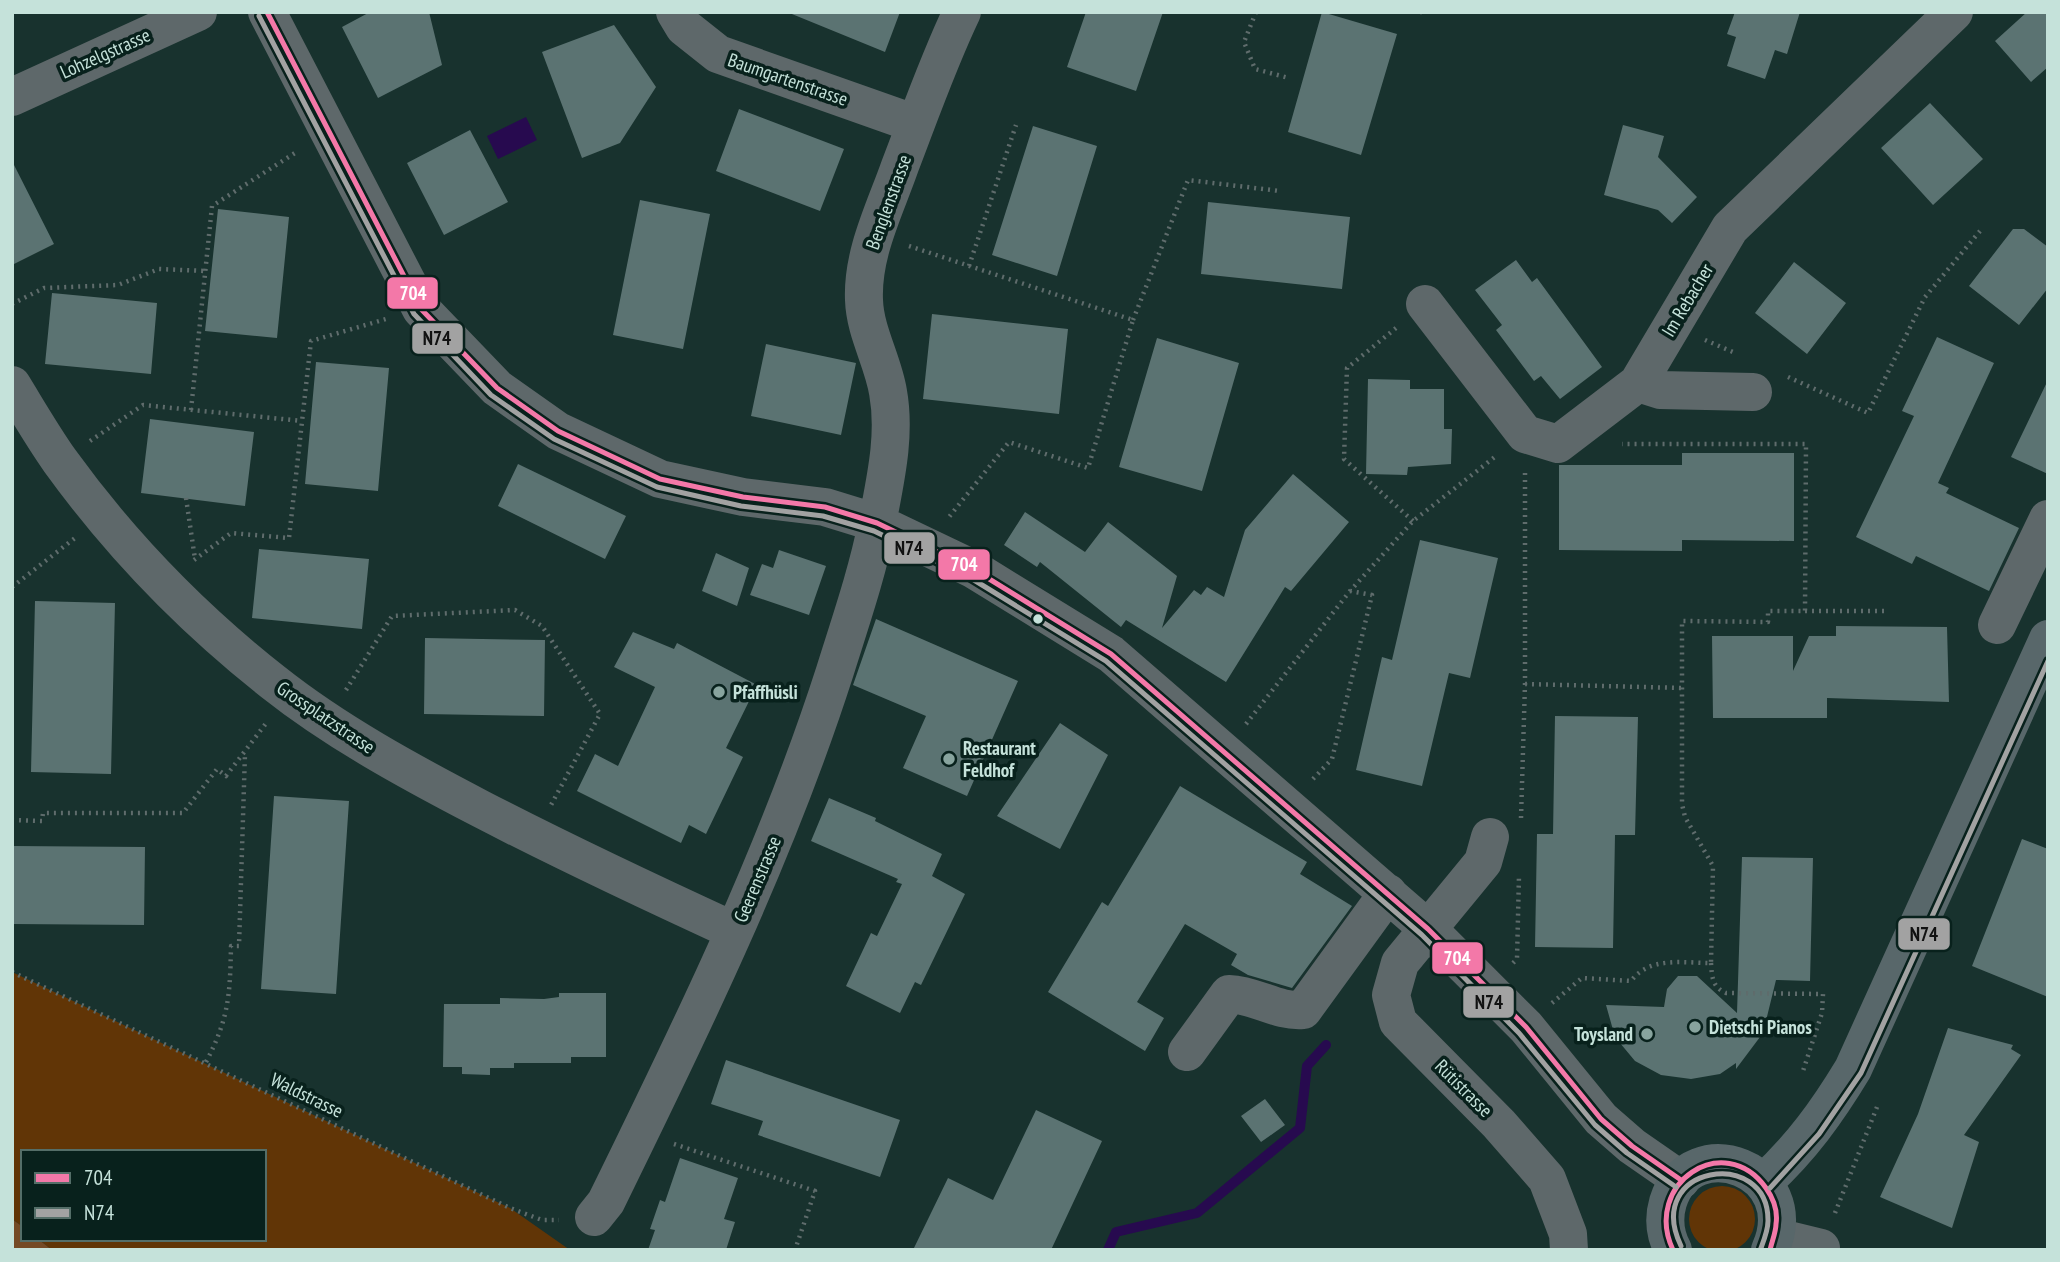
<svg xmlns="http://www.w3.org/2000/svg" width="2060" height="1262" viewBox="0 0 2060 1262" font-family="'PT Sans Narrow',sans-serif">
	<rect width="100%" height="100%" fill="#18322e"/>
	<path fill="#613506" d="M12 972 510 1208 570 1250H52L38 1239H264V1152H23V1227L12 1219Z
		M1689 1219a33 33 0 1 1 66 0a33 33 0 1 1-66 0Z"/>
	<path fill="#754a25" d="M12 1219 23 1227V1239H38L52 1250H12Z"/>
	<path fill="#270a4f" d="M526 117 537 140 498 159 487 136Z"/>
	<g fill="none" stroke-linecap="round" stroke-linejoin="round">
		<path stroke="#270a4f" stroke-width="10" d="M1108 1250 1116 1232 1197 1213 1300 1128 1307 1066 1326 1045"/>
	</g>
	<path fill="#5b7372" d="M370 12H429L442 65 378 98 342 27Z
		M787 12H900L885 52Z
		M1086 12H1163L1136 91 1067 67Z
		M1322 12 1397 34 1361 155 1288 132Z
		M1735 12H1800L1787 54 1775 50 1765 79 1727 66 1736 37 1727 34Z
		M2027 12H2048V67L2031 82 1995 41Z
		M614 25 656 87 620 143 582 158 542 52Z
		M1930 103 1983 159 1933 205 1881 148Z
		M739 109 844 149 820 211 716 171Z
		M1623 125 1664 136 1658 157 1697 197 1672 223 1658 210 1604 195Z
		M1033 126 1097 146 1057 276 992 255Z
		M470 130 508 202 444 235 407 163Z
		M12 161 54 244 12 265Z
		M640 200 710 214 683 349 613 335Z
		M1208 202 1350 217 1342 289 1201 274Z
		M218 209 289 217 277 338 205 331Z
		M2013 229H2024L2048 247V288L2019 325 1969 286Z
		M1516 260 1532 282 1537 278 1602 367 1560 399 1541 376 1534 381 1496 330 1502 325 1475 290Z
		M1794 262 1846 303 1807 354 1755 313Z
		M52 293 157 303 151 374 45 364Z
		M932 314 1068 329 1059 414 923 399Z
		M1937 337 1994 363 1938 483 1949 488 1946 493 2019 528 1989 591 1916 556 1912 564 1856 537 1914 416 1902 411Z
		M1157 338 1239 363 1202 491 1119 467Z
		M766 344 856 363 841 435 751 416Z
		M316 362 389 368 378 491 305 484Z
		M1368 379 1410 380V389H1444V429H1452L1451 464 1408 467 1407 475 1366 474Z
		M2048 380V474L2011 457Z
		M150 419 254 432 245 506 141 493Z
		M1682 453H1794V541L1682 540V551L1559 550V465H1682Z
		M518 464 626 516 605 559 498 506Z
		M1293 474 1349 522 1291 591 1285 587 1226 682 1126 620 1121 627 1040 562 1037 567 1004 545 1025 512 1085 552 1108 522 1177 576 1162 628 1194 590 1201 595 1207 587 1224 597 1245 530Z
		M1420 540 1498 558 1470 678 1449 673 1422 786 1356 770 1382 657 1392 660Z
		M259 549 369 559 362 629 252 618Z
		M779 550 826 566 809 615 750 595 762 564 773 568Z
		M716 553 749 568 737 606 702 591Z
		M35 601 115 603 111 774 31 772Z
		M876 619 1018 681 967 796 903 768 926 716 853 685Z
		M1836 626 1947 627 1949 702 1827 698V718H1713L1712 636H1793V671L1809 636H1836Z
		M633 632 674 649 677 643 757 685 726 748 743 757 706 834 689 825 681 843 577 791 595 754 618 766 655 687 614 667Z
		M425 638 545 640 544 716 424 714Z
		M1555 716 1638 717 1635 835H1615L1613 948 1535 947 1537 834H1553Z
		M1060 723 1108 755 1060 849 997 816Z
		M1180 786 1307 862 1300 874 1352 906 1292 988 1248 975 1231 965 1237 954 1185 924 1137 1002 1164 1018 1145 1051 1048 992 1102 902 1108 906Z
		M274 796 349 801 336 994 261 989Z
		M829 798 876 818 875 821 942 854 932 876 965 894 921 985 915 982 900 1013 846 986 871 933 877 936 902 884 896 882 898 879 811 841Z
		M2022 839 2048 849V997L1972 966Z
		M12 846 145 847 144 925 12 924Z
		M1742 857 1813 858 1810 981 1776 980 1763 1033 1736 1069V1063L1720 1074 1691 1079 1661 1075 1635 1061 1615 1037 1606 1005 1664 1007 1667 989 1678 976H1697L1737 1013Z
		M559 993H606V1057H571V1063H514V1068H490V1075L462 1074V1067H443L444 1004H500V998L544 999 559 997Z
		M1948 1028 2013 1045 2011 1049 2021 1055 1964 1135 1979 1142 1952 1228 1880 1197 1918 1114Z
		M726 1060 900 1120 880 1177 758 1135 763 1121 711 1104Z
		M1265 1099 1285 1125 1261 1142 1241 1116Z
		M1036 1110 1102 1141 1051 1250H913L948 1178 993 1200Z
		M680 1158 738 1178 724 1219 735 1222 726 1250H648L655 1230 650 1229 660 1200 665 1202Z"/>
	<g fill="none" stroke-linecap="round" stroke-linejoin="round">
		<path stroke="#5f6c6c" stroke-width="4.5" stroke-dasharray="2 5" stroke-linecap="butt" d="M1256 12 1244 42 1255 69 1289 78
			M1420 12H1423
			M909 246 1133 320 1088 468 1009 442 949 517
			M969 266 1016 125
			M12 304 44 288 118 285 159 269 205 271
			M1133 320 1188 180 1280 191
			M1396 328 1347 368 1344 459 1413 521
			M1705 340 1733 352
			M1788 377 1868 413 1925 297 1980 231
			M191 410 212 206 298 151
			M90 441 143 405 302 421
			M186 498 195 559
			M194 560 231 533 289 538 311 341 386 319
			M12 587 75 538
			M1805 611H1888
			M1525 684 1682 688
			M346 690 392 616 515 610 542 626 600 714 551 805
			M1246 724 1350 591 1413 521 1496 456
			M1313 779 1332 759 1372 595 1350 591
			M1521 818 1525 684V473
			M12 820 42 821 43 813H183L217 769 226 776 267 722
			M1513 963 1517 959 1519 875
			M1711 963C1712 977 1712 987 1726 993L1823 994 1822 1013 1802 1074
			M12 972 510 1208 542 1220H559
			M1552 1003 1582 978 1631 981C1650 956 1683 963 1711 963L1713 866 1685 817 1682 804V621L1768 622V611H1805L1806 444H1622
			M206 1062C229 1018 230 995 231 946H239L245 753
			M674 1144 815 1191 795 1250
			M1835 1213 1877 1107"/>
		<path stroke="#5e686a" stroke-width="38" d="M267 12 421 309 497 388 558 431 660 479 743 497 825 507 877 523 973 569 1111 654 1428 929 1526 1027 1601 1119 1632 1146 1681 1180
			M675 12 684 27 718 54 916 124
			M12 97 198 12
			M1425 304 1525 434 1558 444 1638 383 1730 228 1954 12
			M1638 383 1660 390 1753 392
			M12 385C28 411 43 437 60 461 120 544 193 619 273 682 336 732 410 772 481 809 564 852 649 892 734 931
			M1997 625 2048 519
			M1490 837 1483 862 1400 963 1391 995 1398 1022 1499 1124 1547 1179 1568 1234 1569 1250
			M1187 1052 1229 994C1256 995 1277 1012 1303 1010L1388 893
			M594 1217 606 1202C691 1029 776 855 835 671 850 623 867 574 877 524 885 481 896 436 888 392 883 361 865 332 864 300 862 253 885 209 900 166 920 114 938 62 962 12
			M1776 1237 1821 1248"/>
		<path stroke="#58676a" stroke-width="38" d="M1764 1182C1801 1148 1827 1112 1853 1069L2048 639
			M1673 1250C1665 1235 1663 1219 1668 1202 1691 1128 1806 1169 1770 1250"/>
		<g stroke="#08211c" stroke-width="10">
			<path id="bus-1" d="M267 12 421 309 497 388 558 431 660 479 743 497 825 507 877 523 973 569 1111 654 1428 929 1526 1027 1601 1119 1632 1146 1681 1180
				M1673 1250C1642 1184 1724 1129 1766 1188 1773 1198 1778 1211 1776 1224 1776 1232 1772 1241 1770 1250"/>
		</g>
		<g stroke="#08211c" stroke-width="10">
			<path id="bus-2" d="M259 16 414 314 491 395 554 439 657 487 741 506 823 516 874 531 969 577 1106 661 1422 935 1519 1033 1595 1125 1627 1153 1676 1187
				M1770 1188 1819 1134 1861 1073 2048 661
				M1681 1246C1642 1165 1769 1146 1768 1221 1768 1230 1764 1240 1761 1248"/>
		</g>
		<use href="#bus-1" stroke="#f378a8" stroke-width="5"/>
		<use href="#bus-2" stroke="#a2a2a2" stroke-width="5"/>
	</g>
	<circle fill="#c5e2da" stroke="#08211c" stroke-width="2.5" cx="1038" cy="619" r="6"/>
	<g fill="#88a49e" stroke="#08211c" stroke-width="2.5">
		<circle cx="719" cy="692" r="7"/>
		<circle cx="949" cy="759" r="7"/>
		<circle cx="1695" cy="1027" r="7"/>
		<circle cx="1647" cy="1034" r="7"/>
	</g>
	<g text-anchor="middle" stroke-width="7" stroke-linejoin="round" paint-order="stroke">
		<g font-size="19" fill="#c5e2da" stroke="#08211c">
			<text transform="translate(105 53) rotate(-24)" y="7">Lohzelgstrasse</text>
			<text transform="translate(788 79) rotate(19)" y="7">Baumgartenstrasse</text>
			<text transform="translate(888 202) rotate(-70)" y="7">Benglenstrasse</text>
			<text transform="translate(1687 300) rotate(-59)" y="7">Im Rebacher</text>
			<text transform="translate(326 717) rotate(34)" y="7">Grossplatzstrasse</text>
			<text transform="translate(757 879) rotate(-67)" y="7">Geerenstrasse</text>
			<text transform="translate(1464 1088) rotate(45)" y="7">Rütistrasse</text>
			<text transform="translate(307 1095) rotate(26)" y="7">Waldstrasse</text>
		</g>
		<g font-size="19" font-weight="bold" fill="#c5e2da" stroke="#08211c" text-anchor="start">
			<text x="733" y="699">Pfaffhüsli</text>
			<text x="963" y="755">Restaurant<tspan x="963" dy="22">Feldhof</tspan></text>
			<text x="1709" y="1034">Dietschi Pianos</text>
			<text x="1633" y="1041" text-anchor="end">Toysland</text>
		</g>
	</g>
	<g stroke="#08211c" stroke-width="2.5">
		<rect x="386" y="276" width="53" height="34" rx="7" fill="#f378a8"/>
		<rect x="411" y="322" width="53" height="33" rx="7" fill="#a2a2a2"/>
		<rect x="883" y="531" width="53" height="34" rx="7" fill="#a2a2a2"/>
		<rect x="937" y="548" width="54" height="33" rx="7" fill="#f378a8"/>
		<rect x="1897" y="917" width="54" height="34" rx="7" fill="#a2a2a2"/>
		<rect x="1431" y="941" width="53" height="34" rx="7" fill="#f378a8"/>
		<rect x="1462" y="985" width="53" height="34" rx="7" fill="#a2a2a2"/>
	</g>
	<g font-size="19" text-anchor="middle" font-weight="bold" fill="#fff">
		<text x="413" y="300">704</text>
		<text x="964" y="571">704</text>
		<text x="1457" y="965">704</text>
	</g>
	<g font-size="19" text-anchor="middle" font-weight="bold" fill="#111">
		<text x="437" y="345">N74</text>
		<text x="909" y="555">N74</text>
		<text x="1924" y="941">N74</text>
		<text x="1489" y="1009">N74</text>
	</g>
	<rect width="2060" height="1262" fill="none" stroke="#c5e2da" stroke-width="28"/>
	<rect x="21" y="1150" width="245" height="91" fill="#08211c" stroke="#546e68" stroke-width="2"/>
	<rect x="35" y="1173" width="35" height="10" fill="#f378a8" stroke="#546e68" stroke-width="2"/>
	<text x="84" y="1185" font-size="21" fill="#c5e2da">704</text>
	<rect x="35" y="1208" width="35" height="10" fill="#a2a2a2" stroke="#546e68" stroke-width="2"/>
	<text x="84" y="1220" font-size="21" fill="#c5e2da">N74</text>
</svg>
